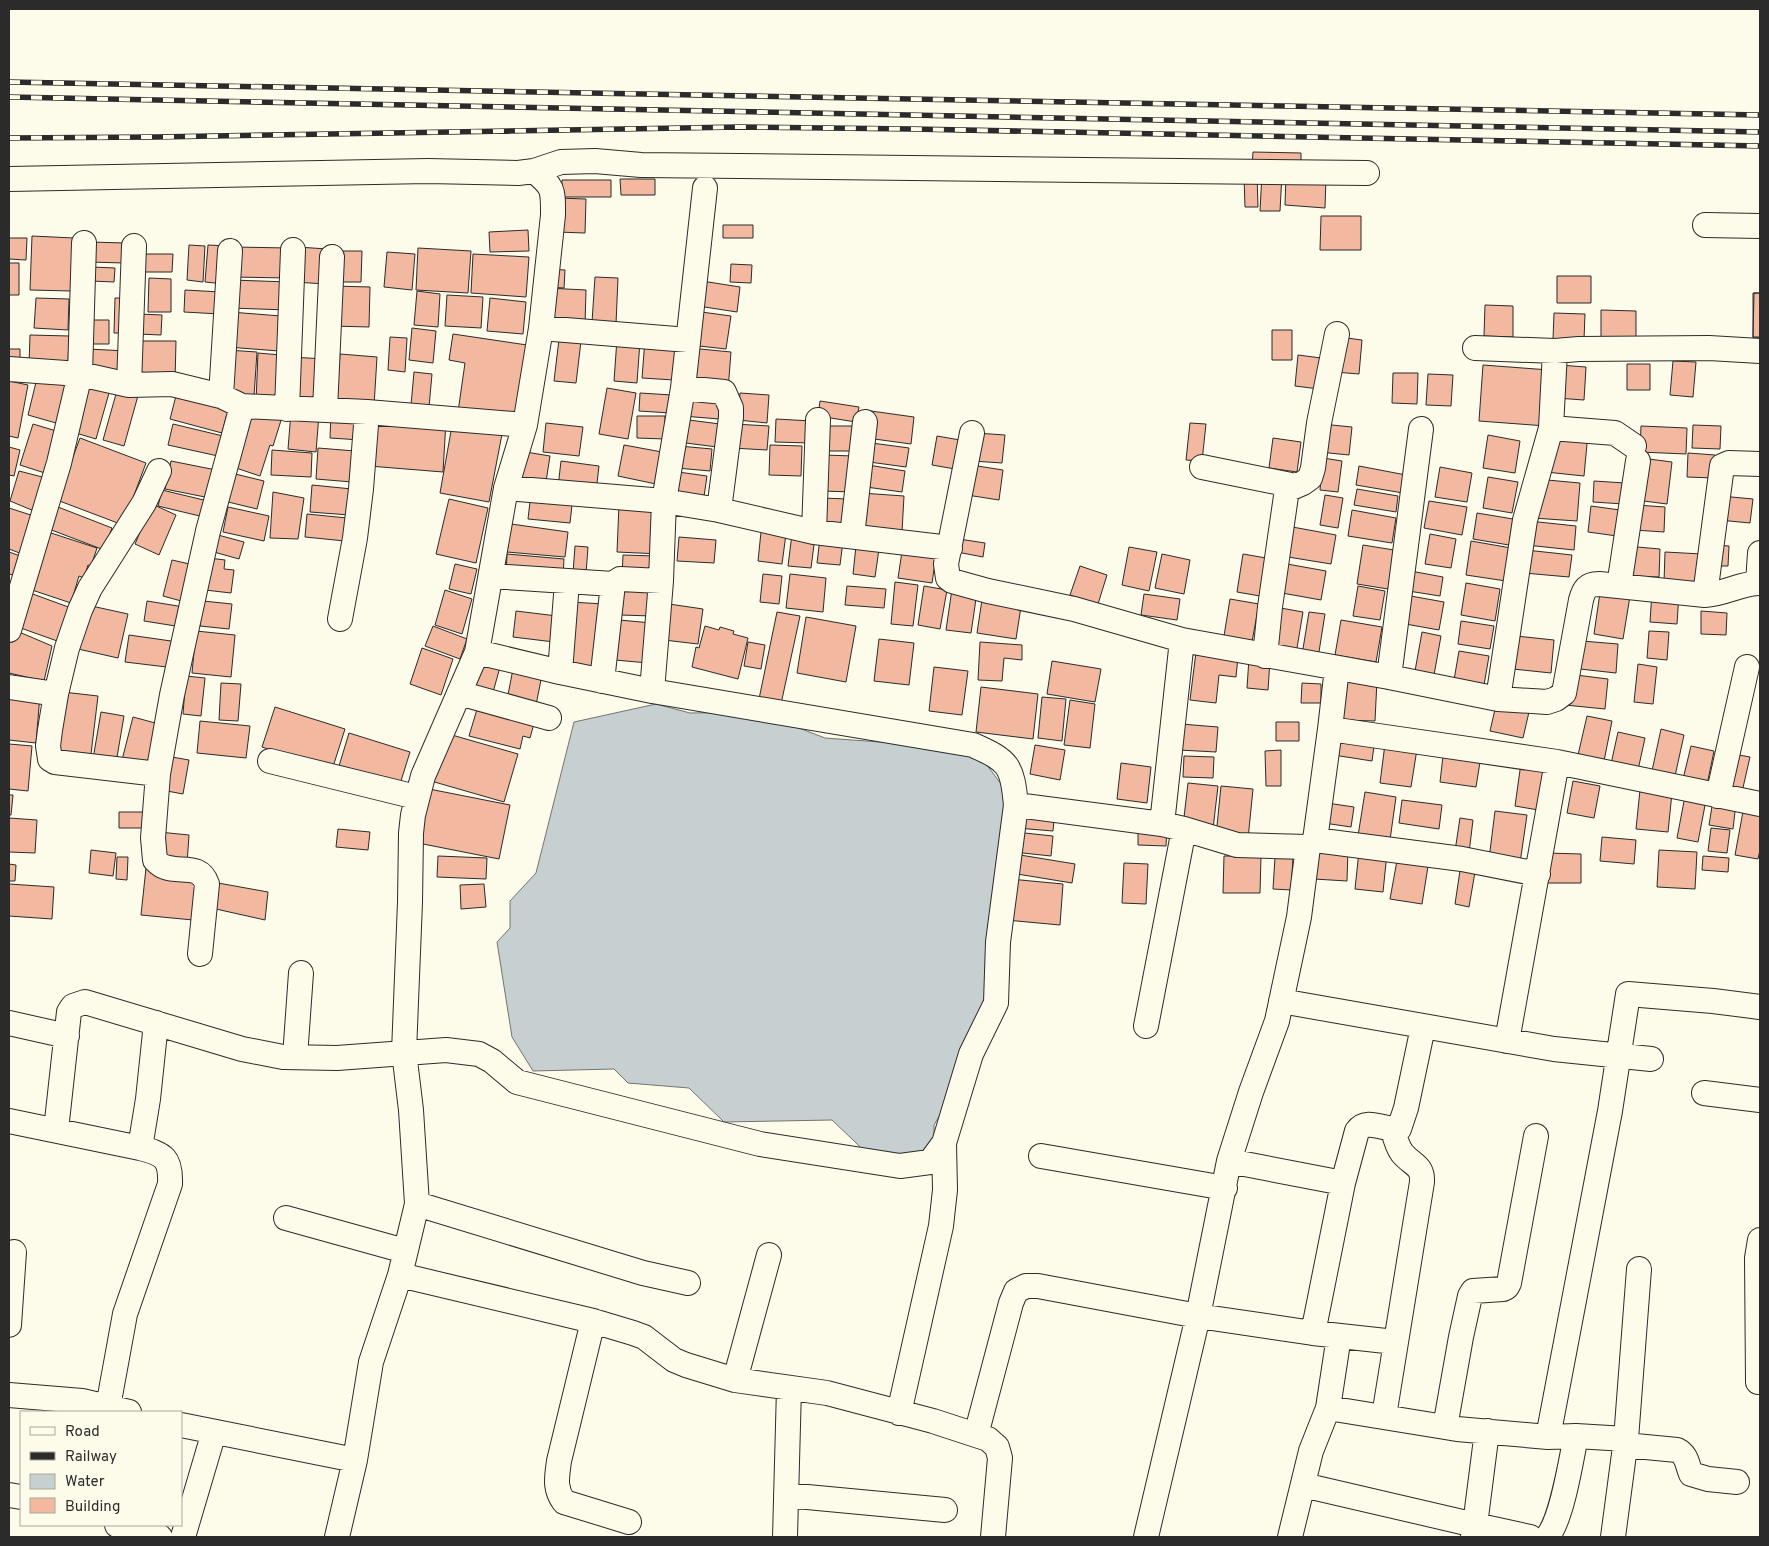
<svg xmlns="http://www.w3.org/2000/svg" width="1769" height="1546" viewBox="0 0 1769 1546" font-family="Overpass,sans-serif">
	<rect width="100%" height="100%" fill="#fdfbea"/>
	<path fill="#c7d0d0" stroke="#74746e" d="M656 704 690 713 757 712 825 738 975 749 1010 796 985 986 986 1001 950 1098 934 1125V1152L874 1160 832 1120 724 1122 689 1088 628 1083 614 1069 533 1071 512 1037 497 942 510 928V901L536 873 574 722Z"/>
	<path fill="#f2b8a0" stroke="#2b2b2b" d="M1253 152 1301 153V168L1252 167Z
		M1262 173 1282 174 1280 211H1260Z
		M1257 175 1258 207H1245L1244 176Z
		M1286 175 1326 177 1325 208 1285 205Z
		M620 179H655V195H621Z
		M562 180H611V197H562Z
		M558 198 586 199 585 233 557 232Z
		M1321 216H1361V250H1320Z
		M723 225H753V238H723Z
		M528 230 529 251 490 252 489 232Z
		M32 236 74 238 72 291 30 290Z
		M9 238H27L26 260 9 259Z
		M90 242 125 243 124 263 89 262Z
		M189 245 205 246 203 282 187 280Z
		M208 245 227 246 224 284 205 282Z
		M234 247 288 248 287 278 233 277Z
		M298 247 327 249 325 284 295 282Z
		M418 248 471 251 468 293 416 290Z
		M338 251H362L361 282H337Z
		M387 252 415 254 412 290 384 287Z
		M140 254H173L172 272H140Z
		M473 254 529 257 526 297 471 293Z
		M9 263H19V295H9Z
		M731 264 752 265 751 283 730 282Z
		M92 267 115 268 114 282 91 281Z
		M550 269 565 270 564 288 549 287Z
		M1557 276H1591V303H1557Z
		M595 277 618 278 616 324 592 322Z
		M149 278 171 279V312H148Z
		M232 280 288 282 287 310 231 308Z
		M702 281 740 287 737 312 698 306Z
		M333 286 370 287 369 327 332 326Z
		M547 288 586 290 585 324 544 322Z
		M185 290 221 292 220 314 184 312Z
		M417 291 440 294 438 327 414 325Z
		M1753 293H1760V338H1753Z
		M1754 293H1760V337H1753Z
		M447 295 483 297 481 328 445 326Z
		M36 298 69 299 68 330 34 328Z
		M115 298H128L127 333H114Z
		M490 298 526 302 523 334 487 331Z
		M1485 305 1513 306V337L1484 336Z
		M1601 310 1636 311V343H1601Z
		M694 311 731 316 726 349 690 345Z
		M230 312 281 316 279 351 227 347Z
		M1554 313 1585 314 1584 340 1553 339Z
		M139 314 162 315 161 335 138 334Z
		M85 320H109V344H85Z
		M412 328 436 331 433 363 409 360Z
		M1272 330H1292V360H1272Z
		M560 331 582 333 576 383 554 381Z
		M453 334 527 345 516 421 458 412 465 363 449 360Z
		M30 335 69 336 68 367 29 365Z
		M390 337 407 338 405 372 388 370Z
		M1339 337 1362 340 1359 374 1335 372Z
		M617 339 640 341 637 383 614 381Z
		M645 340 677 343 674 380 642 378Z
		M140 341H176L175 381 140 380Z
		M690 348 731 352 728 390 687 386Z
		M9 349H20V364H9Z
		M88 349 127 351 126 376 87 374Z
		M227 350 257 352 254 396 224 394Z
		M258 353 281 355 279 403 256 402Z
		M340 354 377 357 374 406 336 403Z
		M1298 355 1321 358 1319 389 1295 386Z
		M291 357 325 359 322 402 288 400Z
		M1673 361 1696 362 1693 397 1670 395Z
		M1627 364H1650V390H1627Z
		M1483 365 1549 370 1546 426 1479 421Z
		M1559 365 1586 367 1584 400 1556 398Z
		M414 372 432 374 429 407 411 405Z
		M1393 373H1418L1417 404 1392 403Z
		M38 374 74 382 63 425 28 415Z
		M1428 374 1453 375 1451 406 1426 405Z
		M85 379 111 386 96 439 69 431Z
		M9 381 28 385 18 438 9 436Z
		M118 387 139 392 124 446 103 440Z
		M178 388 230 402 222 433 170 419Z
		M607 388 636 393 628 439 599 434Z
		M685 392 721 395 719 419 683 416Z
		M640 393 672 395 671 413 639 411Z
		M740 393 769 395 767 423 738 420Z
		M820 401 859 407 856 422 818 416Z
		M253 410 283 414 273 446 270 445 260 476 230 466 242 429 248 431Z
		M871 411 914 417 911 444 867 438Z
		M291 412 319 414 316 452 288 449Z
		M331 414 363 416 361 440 330 438Z
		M373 415 446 421 443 472 369 466Z
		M637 416H665V439L637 438Z
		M681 419 720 424 717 447 678 442Z
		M776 419 812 421 811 443 775 442Z
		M453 420 503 429 489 502 440 493Z
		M546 423 583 427 579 456 543 452Z
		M1190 423 1206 424 1202 461 1186 460Z
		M33 424 63 433 51 475 20 465Z
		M173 424 223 436 218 456 168 445Z
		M734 424 769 426 767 450 732 448Z
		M1322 424 1352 427 1349 455 1319 452Z
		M1693 425 1721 426 1720 449 1692 448Z
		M825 426H858V451H825Z
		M1641 426 1687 428 1686 454 1640 452Z
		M1550 430 1588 433 1584 476 1546 472Z
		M976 433 1005 435 1002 463 973 461Z
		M1488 435 1520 441 1515 473 1483 468Z
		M937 436 960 440 955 469 932 465Z
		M80 438 146 463 123 525 57 500Z
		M1273 438 1301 442 1297 472 1269 468Z
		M864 442 909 448 906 467 862 461Z
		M624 445 662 452 656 484 618 476Z
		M770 445 802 446 801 476 769 475Z
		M679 446 712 449 710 471 677 468Z
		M9 447 20 450 14 476 9 475Z
		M318 448 355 451 352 482 316 479Z
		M272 450 312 453 311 477 271 475Z
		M520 451 550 456 545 488 515 483Z
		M1688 453 1715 455 1714 478 1687 477Z
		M823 455 854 456 853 492 822 491Z
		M1323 458 1342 461 1338 492 1320 490Z
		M1641 458 1672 462 1667 504 1636 500Z
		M171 461 221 471 215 499 165 489Z
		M561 461 599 466 596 492 558 487Z
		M862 464 905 471 902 492 859 486Z
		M971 465 1003 470 999 500 967 495Z
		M1359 466 1406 475 1403 493 1356 485Z
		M1440 467 1472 473 1467 502 1435 497Z
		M19 471 50 479 39 513 10 501Z
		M678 472 707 476 703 503 674 499Z
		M231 473 264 481 257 509 224 501Z
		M1488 477 1518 482 1512 513 1483 508Z
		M1536 479 1580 483 1577 521 1533 518Z
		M1594 481 1625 483 1624 504 1593 502Z
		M312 485 352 489 349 515 310 512Z
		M1357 489 1398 496 1396 512 1354 505Z
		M162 490 212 502 208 518 158 506Z
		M273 492 304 498 298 539 270 538Z
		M531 493 573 496 570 523 528 519Z
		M861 493 904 496 902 532 859 529Z
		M1325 495 1343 498 1338 528 1320 525Z
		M1721 496 1753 499 1750 523 1719 520Z
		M821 498 848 499 847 525 820 524Z
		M449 499 488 508 476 563 436 554Z
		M1429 501 1467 507 1462 535 1424 528Z
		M152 504 176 515 159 555 135 544Z
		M619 505 663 506 661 554 617 552Z
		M1636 505 1665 507 1664 532 1634 530Z
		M1591 506 1620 510 1617 536 1588 532Z
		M58 507 112 528 104 550 49 529Z
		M228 507 269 516 264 541 223 532Z
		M9 508 37 517 25 555 9 549Z
		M1352 510 1396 518 1392 543 1348 536Z
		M1477 513 1513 519 1509 545 1473 539Z
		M307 514 347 518 345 541 305 537Z
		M1529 521 1576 526 1574 550 1526 545Z
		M511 524 568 532 565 557 507 552Z
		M1287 526 1336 535 1331 564 1282 556Z
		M48 532 97 548 91 566 88 565 84 578 79 576 71 603 29 589Z
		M761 532 786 534 782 564 758 561Z
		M792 534 815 537 811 568 788 566Z
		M1430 534 1456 539 1451 568 1425 564Z
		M218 535 244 542 239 559 214 552Z
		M679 537 716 540 714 563 677 561Z
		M820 538 843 541 840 565 817 563Z
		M959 539 985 543 983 557 957 552Z
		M1471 541 1511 548 1506 581 1466 575Z
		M903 545 937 549 932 583 898 578Z
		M1363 545 1394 550 1388 589 1357 584Z
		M1714 545 1729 546 1728 566H1713Z
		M575 546 588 547 586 574 573 573Z
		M856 546 879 549 875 577 853 574Z
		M1626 546 1660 549 1659 577 1625 576Z
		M1129 547 1157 552 1149 591 1122 585Z
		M1526 550 1572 555 1569 577 1524 573Z
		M9 552 23 557 17 576 9 574Z
		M1665 552 1702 554 1700 583 1664 582Z
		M507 554 564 559 563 579 506 575Z
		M1162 554 1190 560 1184 594 1155 588Z
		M1243 554 1266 558 1260 596 1237 592Z
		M623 555 656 556 655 579 622 577Z
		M209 558 225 560 224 569 234 570 231 593 205 590Z
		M172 560 194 565 185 602 163 596Z
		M455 564 477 569 471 594 449 589Z
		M1287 564 1326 571 1321 600 1282 593Z
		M1080 566 1107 575 1098 604 1070 595Z
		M1405 570 1443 577 1440 596 1402 590Z
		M763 574 782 576 779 604 760 602Z
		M790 574 826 578 823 612 786 608Z
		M622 581 655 582 653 616 620 615Z
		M895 582 918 585 913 626 891 624Z
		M1466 583 1500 589 1495 621 1461 615Z
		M847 586 886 589 884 608 845 605Z
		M924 586 947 590 940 629 918 625Z
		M1358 586 1385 591 1380 620 1353 616Z
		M1601 586 1631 590 1623 639 1594 634Z
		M952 589 977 592 971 633 946 630Z
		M445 590 472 599 462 634 435 625Z
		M1652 592 1679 594 1677 624 1650 622Z
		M30 593 71 608 60 642 18 627Z
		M983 593 1022 600 1016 639 977 633Z
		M1144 594 1180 599 1177 620 1141 615Z
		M1405 595 1444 602 1439 630 1400 623Z
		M1230 599 1259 604 1251 647 1223 642Z
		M147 601 184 607 182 627 144 621Z
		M203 601 232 604 229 629 200 626Z
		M570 602 604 604 599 671 564 668Z
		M669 604 703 609 698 644 664 640Z
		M87 605 128 614 118 658 78 649Z
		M1275 607 1303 612 1296 654 1268 649Z
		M516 611 557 616 554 642 513 637Z
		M1701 611 1727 613 1726 635 1701 634Z
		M777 612 800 616 781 704 759 699Z
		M1309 612 1325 614 1318 658 1302 655Z
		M806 617 856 626 846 682 797 673Z
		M619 620 652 623 648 663 615 660Z
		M1341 620 1382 627 1376 662 1335 655Z
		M1461 621 1494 626 1490 649 1458 644Z
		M433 626 467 639 460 659 425 646Z
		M705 626 719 630 720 627 734 631 733 634 748 638 738 679 692 667 696 647 699 648Z
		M12 629 52 646 44 681 9 673V641Z
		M196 631 235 635 231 677 192 673Z
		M1649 631 1669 632 1667 660 1647 658Z
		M1422 632 1441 636 1434 675 1415 671Z
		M129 635 178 642 175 668 125 662Z
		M1516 636 1554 640 1551 673 1513 669Z
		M879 639 914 643 909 685 874 681Z
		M1582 641 1618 644 1616 673 1580 669Z
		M748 642 765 645 761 669 744 666Z
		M980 642 1022 645V660L1004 658 1002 681 978 680Z
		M422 648 453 659 441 695 410 684Z
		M1459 651 1489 656 1484 685 1454 680Z
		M1196 652 1238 656 1236 677 1219 675 1216 703 1190 700Z
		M1249 658 1270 660 1268 690 1247 688Z
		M476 661 500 667 492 696 468 689Z
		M1052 661 1101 669 1095 702 1047 694Z
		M1638 664 1657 667 1653 704 1634 702Z
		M934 667 968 671 962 715 929 711Z
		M513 669 542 675 536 705 507 700Z
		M1568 674 1608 679 1605 709 1565 705Z
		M186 676 205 678 201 716 183 714Z
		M1343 679 1377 680 1375 721 1342 720Z
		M221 683 241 684 238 721 219 720Z
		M1302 683 1321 684V703H1301Z
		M981 687 1038 694 1033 739 976 732Z
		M9 692 40 695 36 743 9 740Z
		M63 692 98 696 91 754 56 750Z
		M1042 697 1066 699 1062 741 1038 738Z
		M1070 700 1095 704 1090 748 1064 745Z
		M1496 705 1529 712 1523 738 1490 731Z
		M478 706 535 720 530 738 523 736 520 749 469 736Z
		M275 707 345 729 332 770 262 747Z
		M101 712 124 716 116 763 93 759Z
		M1587 716 1612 721 1604 761 1578 755Z
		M133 717 159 724 149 767 122 760Z
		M200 721 250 726 246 758 197 753Z
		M1276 722H1299V741H1276Z
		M1181 724 1218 727 1216 752 1179 750Z
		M1661 729 1684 735 1675 776 1652 771Z
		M1330 732 1375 739 1372 761 1327 754Z
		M1618 732 1645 738 1638 770 1611 764Z
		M349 733 410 752 400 784 339 766Z
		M445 733 518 754 504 802 431 781Z
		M9 744 32 746 28 791 9 789Z
		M1385 744 1417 749 1411 787 1380 783Z
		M1035 745 1065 750 1060 780 1030 774Z
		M1691 746 1714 751 1707 785 1683 779Z
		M1281 750V786H1266L1265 751Z
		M1728 753 1750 757 1742 792 1721 788Z
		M1184 756 1214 757 1213 778 1183 777Z
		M1443 756 1480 762 1476 787 1440 782Z
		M172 757 189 760 183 794 167 791Z
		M1121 763 1151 767 1147 803 1117 799Z
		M1521 763 1550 767 1544 811 1515 806Z
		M1573 781 1600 786 1594 818 1567 813Z
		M1188 783 1218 786 1213 829 1183 826Z
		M1221 786 1253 789 1248 839 1216 836Z
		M424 788 510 805 499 859 413 842Z
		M1640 790 1672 793 1668 832 1636 829Z
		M1365 792 1396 797 1390 840 1358 836Z
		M9 795H13L11 815H9Z
		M1685 796 1706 800 1698 842 1677 838Z
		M1402 800 1442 805 1439 829 1399 823Z
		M1713 800 1736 803 1733 829 1709 825Z
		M1327 803 1354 807 1351 827 1324 823Z
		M1744 806 1760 809V850L1758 859 1735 855Z
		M1018 808 1055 810 1053 831 1017 828Z
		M1495 811 1527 815 1520 863 1489 859Z
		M119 812H146V828H119Z
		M9 818 37 820 35 853 9 852Z
		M1460 818 1473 820 1469 853 1455 851Z
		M1138 826 1167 827 1166 846 1138 845Z
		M1711 828 1730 830 1727 853 1708 851Z
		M338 829 370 832 368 850 336 847Z
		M159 832 189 835 187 864 156 861Z
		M1015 832 1053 836 1051 856 1013 852Z
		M1602 837 1636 840 1634 864 1600 861Z
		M1316 848 1348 850 1347 881 1314 879Z
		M91 850 116 853 113 876 89 873Z
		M1659 850 1697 852 1695 889 1657 887Z
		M1359 851 1387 853 1383 892 1355 889Z
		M1547 853 1581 854V883H1546Z
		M1014 854 1075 864 1072 883 1011 873Z
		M1398 855 1429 860 1422 904 1390 899Z
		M438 856 487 858 486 879 437 877Z
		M1224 856H1261L1260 893H1223Z
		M1703 856 1729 858 1728 872 1702 870Z
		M117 857H128L127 880 116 879Z
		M1275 857 1293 858 1291 890 1273 889Z
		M1124 863 1148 864 1146 904 1122 903Z
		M9 864 16 865 15 881H9Z
		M1461 864 1476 866 1469 907 1455 904Z
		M146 868 198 874 193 920 141 915Z
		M1010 879 1063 884 1060 925 1006 920Z
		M218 883 268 892 265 920 216 909Z
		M9 884 54 887 52 919 9 916Z
		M484 884 486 907 461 909 460 885Z"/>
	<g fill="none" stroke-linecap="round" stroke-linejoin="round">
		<g stroke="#2b2b2b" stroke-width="26">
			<path id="minor" d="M534 171 561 162 595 161 641 165 1367 173
				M9 179 428 171 518 173 534 171C554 187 553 190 553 215L541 328 525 425 506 488 477 652
				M1705 225 1760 226
				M541 328 688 340
				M1475 348 1555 351 1579 349 1709 348 1760 351
				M9 369 80 374 129 385 172 384 221 396 242 406 367 412 525 425
				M129 385 134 246
				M683 388 724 392 731 408V417L719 510
				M221 396 230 251
				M287 409 293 250
				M325 410 332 257
				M1551 428 1615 433 1634 446
				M972 433 946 564 948 578 952 581 988 591 1074 609 1182 640 1389 677 1498 699 1547 702 1556 699 1564 693 1581 600C1584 589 1587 584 1599 584L1705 595C1725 594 1741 583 1760 583
				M1202 467 1296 486
				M506 488 664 501 719 510 814 532 950 548
				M814 532 818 420
				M852 536 865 422
				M491 576 613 584 620 579 661 581
				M1758 583 1760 553
				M1619 586 1638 461
				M1705 595 1722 466 1729 463 1760 464
				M340 619 355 538 361 489 367 412
				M9 630 59 463 80 374 84 243
				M1265 656 1270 607 1286 496 1289 489 1303 483 1310 478 1313 468 1319 423 1337 334
				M560 672 567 582
				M1389 677 1421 429
				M602 681 613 584
				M9 687 56 694
				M652 691 661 581 664 501 683 388 705 188
				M459 693 549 718
				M1498 699 1525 520 1551 428 1555 351
				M1330 729 1337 668
				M270 761 416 797
				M158 774 55 762 50 759 48 746 50 730 56 694 67 648 80 610 90 588 144 503 159 471
				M1718 796 1747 667
				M1162 824 1182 640
				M1315 840 1462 859 1538 874
				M200 954 207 884C200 863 181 873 165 867 161 866 158 863 155 860L153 838 158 774 172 695 208 531 242 406
				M1281 1001 1554 1049 1651 1059
				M9 1023 67 1036
				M1146 1026 1184 829
				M1507 1041 1557 762
				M295 1057 301 973
				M1704 1093 1760 1100
				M9 1121 140 1148C164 1154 171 1158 170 1184L125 1314 108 1407
				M56 1130 69 1012 73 1006 85 1002 242 1049 283 1057 337 1058 446 1050 479 1054 492 1061 517 1082 760 1144 900 1166 930 1162 944 1143 971 1054 996 1003 998 942 1016 805
				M140 1148 148 1099 156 1023
				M1041 1156 1225 1188
				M1229 1161 1343 1183
				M417 1204 643 1273 688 1283
				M286 1218 405 1251
				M400 1275 593 1321 633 1333 644 1337 674 1360 686 1365 735 1380 827 1393 933 1421 988 1439 997 1447 1000 1458 993 1537
				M593 1321 559 1461C557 1477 554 1488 564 1502L629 1522
				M9 1325 14 1252
				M1313 1333 1395 1342
				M735 1380 769 1255
				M1758 1382 1757 1258 1760 1240
				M9 1395 82 1401 129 1412
				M1328 1408 1339 1336
				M899 1413 941 1226 945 1190 944 1143
				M1384 1416 1422 1182C1423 1165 1412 1165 1402 1153 1397 1146 1395 1138 1393 1130
				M181 1425 355 1460
				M1445 1427 1461 1337 1470 1296 1473 1291 1503 1289 1507 1287 1509 1283 1536 1136
				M1487 1431 1475 1525 1530 1537
				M976 1435 1011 1303 1016 1291 1026 1286H1038L1198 1316 1313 1333 1343 1183 1357 1131C1367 1117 1385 1131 1399 1129L1406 1108 1423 1027
				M1548 1437 1610 1111 1628 994 1713 1001 1760 1007
				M1626 1439 1639 1269
				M1625 1445 1677 1450C1687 1455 1687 1464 1691 1474L1708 1479 1737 1482
				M1303 1485 1475 1525 1473 1537
				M9 1495 21 1497
				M786 1495 945 1510
				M117 1525 160 1537
				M183 1537 214 1432
				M337 1537 355 1460 371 1362 400 1275 417 1204 411 1110 404 1052 410 902 411 833 413 815 423 776 477 652 560 672 652 691 973 745C1009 761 1012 765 1016 805L1162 824 1184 829 1237 845 1308 847 1315 840 1330 729 1557 762 1760 804
				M785 1537 789 1388
				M1146 1537 1198 1316 1229 1161 1251 1092 1277 1021 1299 917 1308 847
				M1290 1537 1311 1451 1328 1408 1457 1429 1548 1437 1576 1436 1626 1439 1613 1537
				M1547 1537C1562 1520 1571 1460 1576 1436"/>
		</g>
		<use href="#minor" stroke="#fdfbea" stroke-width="24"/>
		<g stroke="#2b2b2b" stroke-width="5.5">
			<path id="rail" d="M9 82 1760 115
				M9 97 1760 132
				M9 138 156 137 739 127 912 129 1760 146"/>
		</g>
		<use href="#rail" stroke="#fdfbea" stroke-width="4" stroke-dasharray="11" stroke-linecap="butt"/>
	</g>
	<rect width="1769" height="1546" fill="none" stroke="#2b2b2b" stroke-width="20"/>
	<rect x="20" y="1411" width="162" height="115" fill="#fdfbea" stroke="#a9a89e"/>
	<rect x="30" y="1427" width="25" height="8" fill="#fdfbea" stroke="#a9a89e"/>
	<text x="65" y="1436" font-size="15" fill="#2b2b2b">Road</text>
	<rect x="30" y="1452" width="25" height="8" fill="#2b2b2b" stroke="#a9a89e"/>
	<text x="65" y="1461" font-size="15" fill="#2b2b2b">Railway</text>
	<rect x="30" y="1474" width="25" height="15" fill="#c7d0d0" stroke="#a9a89e"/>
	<text x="65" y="1486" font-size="15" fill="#2b2b2b">Water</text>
	<rect x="30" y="1498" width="25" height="15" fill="#f2b8a0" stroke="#a9a89e"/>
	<text x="65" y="1511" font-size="15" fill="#2b2b2b">Building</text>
</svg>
